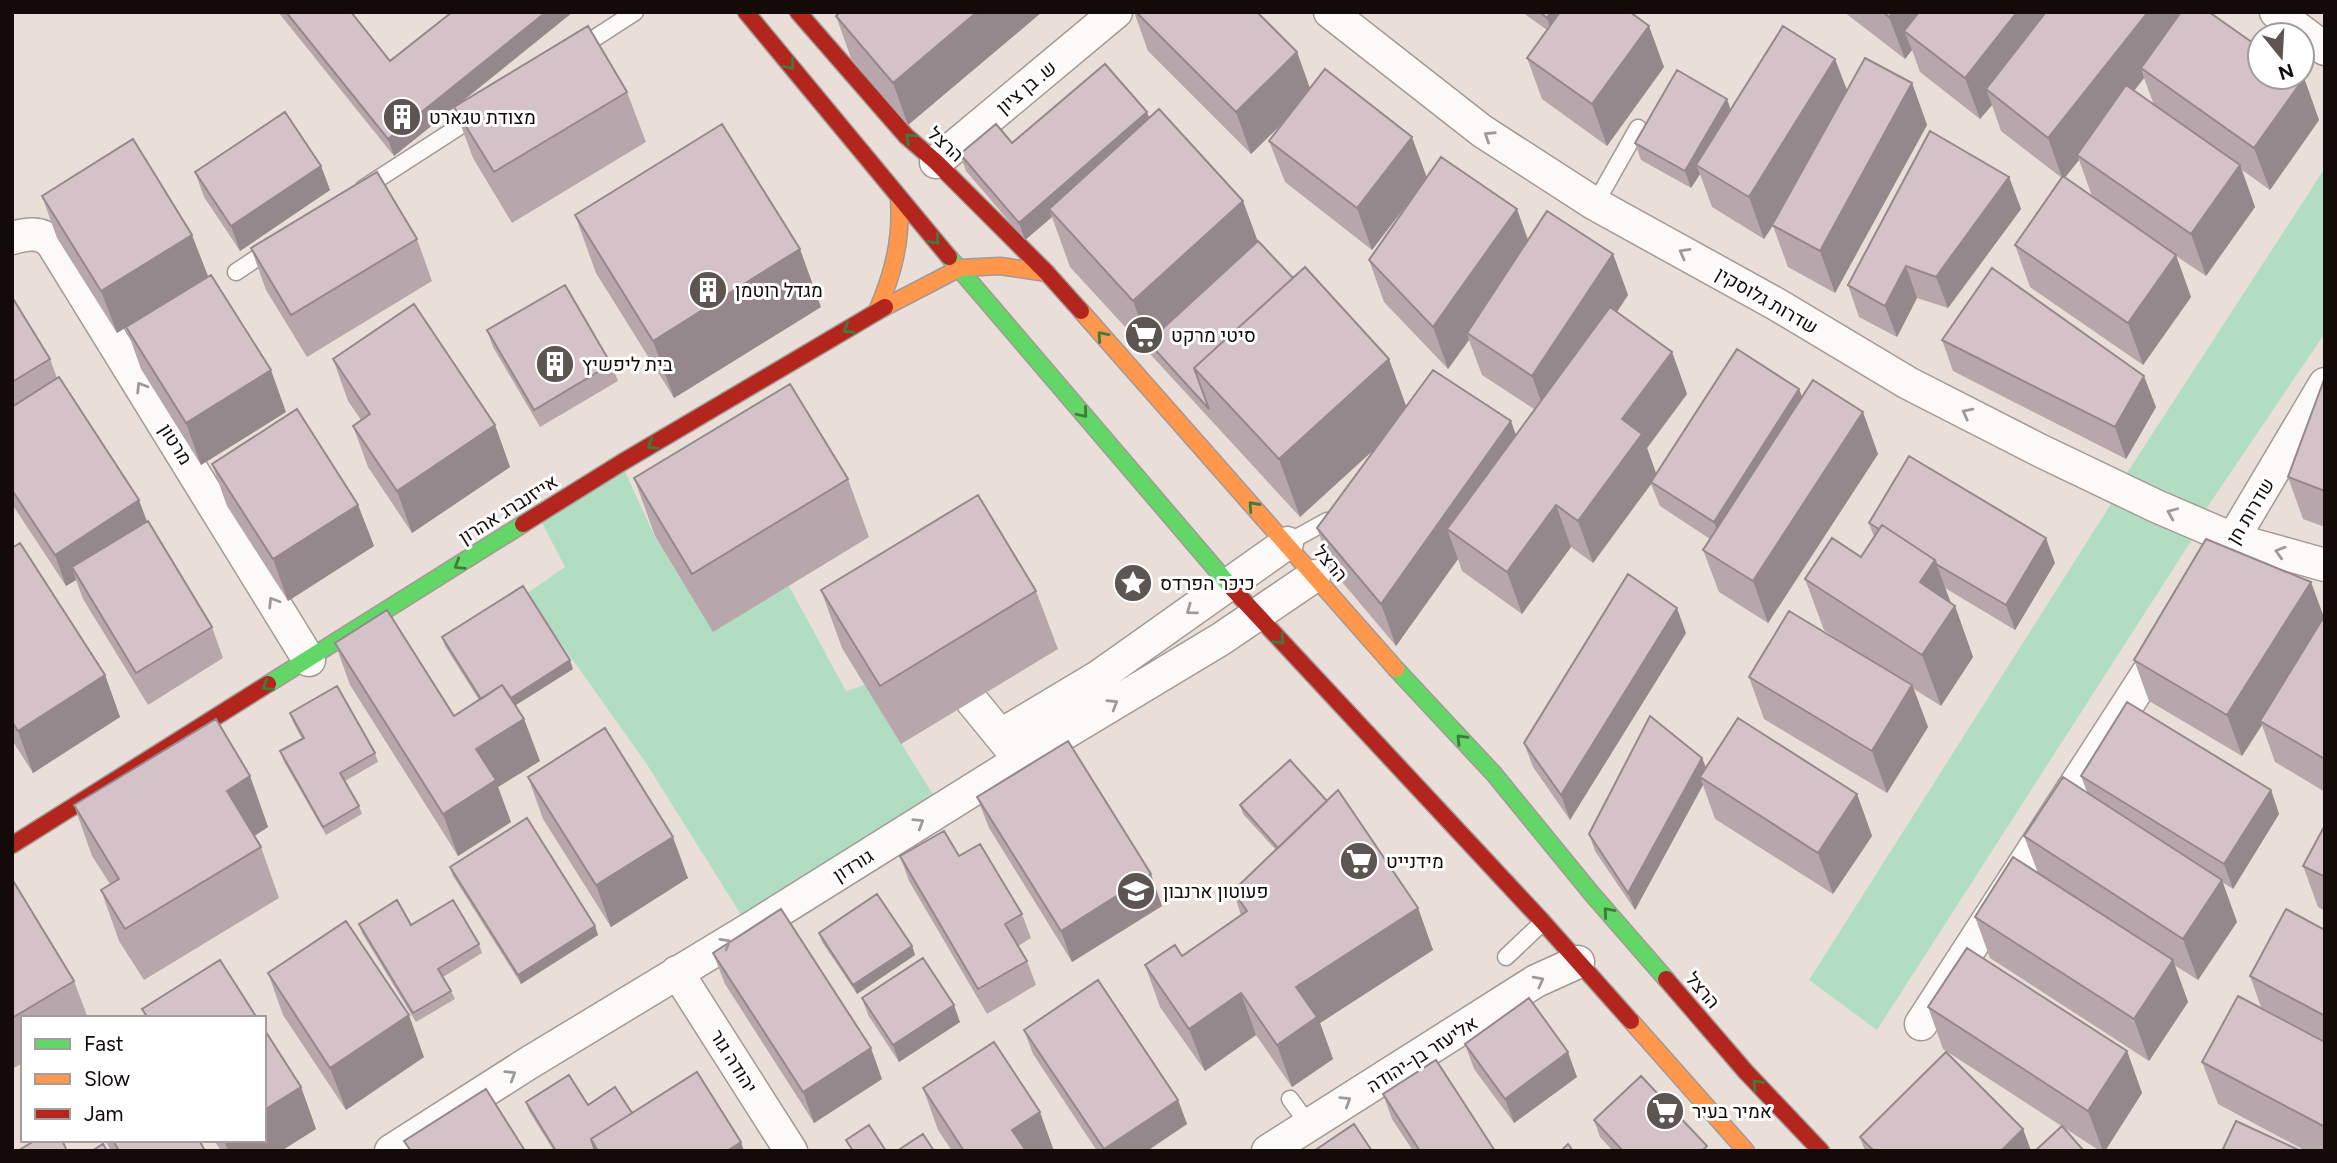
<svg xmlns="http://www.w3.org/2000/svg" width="2337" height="1163" viewBox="0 0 2337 1163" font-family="Figtree,Heebo,sans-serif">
	<rect width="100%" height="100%" fill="#e9ded8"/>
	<path fill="#b1dec3" d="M2325 168V333L2202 515 2125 476Z
		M621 463 655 537 713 631 789 586 846 691 865 685 942 809 750 929 646 763 526 594 565 567 538 515Z
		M2111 504 2193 538 1877 1030 1809 980Z"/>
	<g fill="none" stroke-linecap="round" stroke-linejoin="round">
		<g stroke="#a29995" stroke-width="19">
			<path id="lane" d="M578 49 635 12
				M364 188 477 115
				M1595 204 1638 128
				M236 272 272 248
				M1287 543 1327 521 1338 520
				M1506 957 1543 922
				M1290 1099 1309 1125"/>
		</g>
		<g stroke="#a29995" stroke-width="35">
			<path id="street" d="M1330 12 1482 131 1595 204 1776 304 1908 383 2041 451 2156 506 2235 540 2325 565
				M2276 12 2325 49
				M936 162 1116 12
				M12 238C26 234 41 231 52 243L309 660
				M2224 554 2325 384
				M972 701 1013 751
				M1001 735 1098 677 1287 543
				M677 972 791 1151
				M1921 1024 2166 645
				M391 1151 527 1064 750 929 1020 760 1221 639 1314 576
				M1268 1151 1536 981 1578 962"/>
		</g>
		<g stroke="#a29995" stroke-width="19">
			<path id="fast" d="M949 257 1231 587
				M1396 669 1494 774 1592 894 1666 979
				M268 684 523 524"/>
		</g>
		<g stroke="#a29995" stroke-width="19">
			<path id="slow" d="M885 307 960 268 1000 266 1047 273
				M877 311C893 274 902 240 899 199
				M1081 311 1396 669
				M1631 1021 1746 1151"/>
		</g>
		<g stroke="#a29995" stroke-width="19">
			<path id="jam" d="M746 12 949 257
				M798 12 906 136 936 162 1047 273 1081 311
				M523 524 621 463 885 307
				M1231 587 1543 922 1631 1021
				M12 845 268 684
				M1666 979 1746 1072 1821 1151"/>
		</g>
		<use href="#lane" stroke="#fcfaf9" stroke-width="16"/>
		<use href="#street" stroke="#fcfaf9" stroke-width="32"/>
		<use href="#fast" stroke="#63d668" stroke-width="16"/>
		<use href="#slow" stroke="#ff974d" stroke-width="16"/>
		<use href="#jam" stroke="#b3261e" stroke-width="16"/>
	</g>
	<path fill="#b7a7ad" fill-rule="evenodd" d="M278 12H351L390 61 573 12 458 105 627 92 646 142 512 223 473 158 454 107 394 156Z
		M840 12H1042L908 125 851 58 836 16Z
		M1134 12H1257L1297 52 1310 89 1427 177 1528 241 1613 254 1628 295 1617 312 1672 352 1687 394 1647 448 1656 473 1799 389 1802 397 1878 454 1768 623 1719 592 1703 550 1710 539 1660 506 1651 484 1593 563 1571 547 1522 614 1462 571 1458 559 1396 646 1332 570 1317 528 1375 448 1300 517 1070 267 1052 217 1025 240 966 171 960 154 1149 118 1258 241 1293 278 1389 359 1406 406 1516 435 1534 409 1482 375 1469 340 1448 369 1384 302 1369 260 1416 192 1372 250 1285 182 1269 141 1285 121 1251 154 1148 51Z
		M1522 12H1630L1664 67 1607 146 1542 99 1527 58 1547 30Z
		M1844 12H2177L2178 16 2304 78 2319 120 2270 190 2242 170 2255 207 2206 276 2176 256 2191 297 2143 365 2030 287 2015 245 2062 178 2001 131 1992 105 1980 119 1920 72 1912 50 1905 59ZM2144 78 2154 105 2134 91ZM2079 160 2092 196 2065 177Z
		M1835 59 1847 90 1912 83 1927 125 1835 293 1788 267 1773 226 1764 239 1712 207 1700 174 1691 188 1641 160 1635 143 1731 110Z
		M321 166 330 190 240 251 204 197 195 172Z
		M2009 177 2021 209 1948 308 1917 298 1897 337 1859 317 1848 285Z
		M42 196 208 276 117 333 57 238Z
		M575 215 821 307 674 398 596 273Z
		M417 239 432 281 307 357 266 290 251 248Z
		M12 297 50 359 57 378 212 627 223 658 148 705 83 599 76 580 66 586 12 504Z
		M126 327 286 412 201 465 141 369Z
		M487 330 611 364 618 381 540 427 493 347Z
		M1942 340 2156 407 2126 459 1953 371Z
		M333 359 495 425 510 467 412 533 368 467 353 426 361 420 348 401Z
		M2325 377V527L2303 519 2288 477Z
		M212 464 358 505 374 546 288 601 227 506Z
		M634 478 848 479 869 537 713 632 655 536Z
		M1869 523 2055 563 2015 630 1945 588 1951 603 1955 606 1973 657 1941 706 1914 689 1928 727 1887 793 1764 719 1749 677 1850 648 1824 630 1805 579 1861 557 1874 537Z
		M12 548 105 675 120 717 33 773 12 740Z
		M2311 582 2323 617 2325 615V792L2275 762 2262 725 2242 756 2149 701 2134 660Z
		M821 590 1036 591 1058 649 901 744 842 648Z
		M1686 633 1570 820 1533 767 1524 743Z
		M442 637 573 669 516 705 524 719 540 761 498 787 511 822 458 856 350 685 335 643 454 716 479 700 445 646Z
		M290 713 375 753 378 762 345 781 359 806 362 814 326 835 283 760 280 751 302 739 293 722Z
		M1702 758 1706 768 1857 794 1872 836 1833 894 1715 819 1703 785 1635 910 1595 851 1589 834Z
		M250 776 268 827 254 836 261 847 279 898 144 980 119 941 101 890 110 884 92 856 74 805Z
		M2081 776 2271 790 2279 814 2233 889 2222 882 2237 922 2198 980 2174 965 2188 1002 2149 1061 1990 958 1975 917 2038 873 2024 836 2087 792Z
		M528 777 688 878 611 927 543 819Z
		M977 797 1162 906 1072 962 989 828Z
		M1240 805 1418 908 1433 950 1320 1023 1333 1059 1292 1087 1256 1035 1205 1071 1160 1007 1145 965 1182 956 1241 915 1233 891 1276 850 1243 814Z
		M2325 825V911L2318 907 2303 866Z
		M900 856H959L1022 914 1031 938 1018 946 1027 961 1036 985 987 1014 909 881Z
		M450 867 595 926 598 935 521 984 453 876Z
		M12 879 74 981 88 1018H23V1063L12 1069Z
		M359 924 411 925 479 944 482 953 443 977 451 991 455 999 416 1022 362 933Z
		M2325 930V1041L2261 1007 2250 976Z
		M819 933 912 946 915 955 857 994 822 942Z
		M713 953 882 1079 814 1123 725 984Z
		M268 973 424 1057 346 1110 283 1015Z
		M862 998 960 1022 899 1062 868 1015Z
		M1928 1007 2127 1051 2142 1093 2105 1151H2100L1943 1049Z
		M1024 1030 1178 1100 1187 1124 1147 1151H1097L1033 1054Z
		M2325 1042V1151H2306L2218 1104 2202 1062Z
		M1465 1044 1577 1077 1514 1123 1474 1069Z
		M301 1087 316 1129 281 1151H221L214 1140H264Z
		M923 1088 1054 1151H952L938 1130Z
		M1383 1094 1495 1151H1413L1392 1119Z
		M526 1102 588 1105 632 1113 744 1151H554L529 1111Z
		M1594 1120 1708 1151H1613L1600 1137Z
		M2023 1129 2031 1151H1865L1860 1137Z
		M105 1140H199L205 1151H111Z"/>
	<path fill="#95888d" d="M546 12H573L394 156 388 139Z
		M977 12H1042L908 125 893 83Z
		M1551 12H1570L1553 35 1547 18Z
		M1893 12H1942L1904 31 1912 50 1905 59 1889 17Z
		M2017 12H2065L1986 89 1992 105 1980 119 1965 78Z
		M2148 12H2177L2183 29 2141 68 2144 78 2081 158 2077 155 2079 160 2063 180 2048 138Z
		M1649 26 1664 67 1607 146 1592 104Z
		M1297 52 1312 94 1251 154 1236 112Z
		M1835 59 1851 101 1764 239 1749 197Z
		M2304 78 2319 120 2270 190 2254 148Z
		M1912 83 1927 125 1835 293 1820 251Z
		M1727 99 1733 116 1696 165 1700 174 1691 188 1685 171Z
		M1147 112 1154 129 1049 209 1052 217 1025 240 1019 223Z
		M1412 137 1427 178 1372 250 1357 208Z
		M2240 165 2255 207 2206 276 2191 234Z
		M321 166 330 190 240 251 231 226Z
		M2009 177 2021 209 1948 308 1936 277Z
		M1243 201 1264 258 1148 342 1133 301Z
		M1517 209 1532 251 1467 333 1469 340 1448 369 1433 327Z
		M192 235 208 276 117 333 101 291Z
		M800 249 821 307 674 398 653 341Z
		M1613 254 1628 295 1547 418 1532 376Z
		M2176 255 2191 297 2143 365 2128 323Z
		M1906 266 1917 298 1897 337 1885 306Z
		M1672 352 1687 394 1647 448 1657 476 1651 482V484L1593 563 1578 521 1622 419Z
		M1389 359 1410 417 1300 517 1279 459Z
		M271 370 286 412 201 465 186 423Z
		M2144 376 2156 407 2126 459 2115 427Z
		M1799 389 1808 414 1723 547 1714 522Z
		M1863 412 1878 454 1768 623 1753 581Z
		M1511 421 1526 463 1447 529 1458 559 1396 646 1381 604Z
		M495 425 510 467 412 533 397 491Z
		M139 500 151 532 72 567 76 580 66 586 55 555Z
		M358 505 374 546 288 601 273 559Z
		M1556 505 1571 547 1522 614 1507 572Z
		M2046 538 2055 563 2015 630 2006 605Z
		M1935 560 1953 609 1955 606 1973 657 1941 706 1922 655 1920 582Z
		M2311 582 2325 620 2260 721 2262 725 2242 756 2227 715Z
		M1677 608 1686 633 1570 820 1561 795Z
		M570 660 573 669 492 720 489 712Z
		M105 675 120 717 33 773 18 731Z
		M1912 685 1928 727 1887 793 1872 751Z
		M524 719 540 761 498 787 511 822 458 856 443 814 476 749Z
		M1702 758 1709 775 1700 777 1703 785 1635 910 1628 893Z
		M250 776 268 827 245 842 227 791Z
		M2271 790 2279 814 2233 889 2224 864Z
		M1857 794 1872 836 1833 894 1818 853Z
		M673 837 688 878 611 927 596 885Z
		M1151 874 1162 906 1072 962 1061 931Z
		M2222 880 2237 922 2198 980 2183 939Z
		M1418 908 1433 950 1320 1023 1333 1059 1292 1087 1277 1045 1296 987Z
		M595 926 598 935 521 984 518 975Z
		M912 946 915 955 857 994 853 985Z
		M2173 960 2188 1002 2149 1061 2134 1019Z
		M1241 993 1256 1035 1205 1071 1189 1029Z
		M954 1005 960 1022 899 1062 893 1045Z
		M409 1015 424 1057 346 1110 330 1068Z
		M871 1048 882 1079 814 1123 803 1092Z
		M2127 1051 2142 1093 2105 1151H2103L2088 1111Z
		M1568 1052 1577 1077 1514 1123 1505 1099Z
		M301 1087 316 1129 281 1151H228L224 1140H264V1110Z
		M1178 1100 1187 1124 1147 1151H1104V1149Z
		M1040 1112 1054 1151H1020L1012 1130Z
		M2023 1129 2031 1151H2001Z
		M741 1142 744 1151H727Z"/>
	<path fill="#d5c2c9" stroke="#95888d" stroke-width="2" d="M286 12H351L390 61 452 12H546L388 139Z
		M840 12H977L893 83 836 16Z
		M1136 12H1257L1297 52 1236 112Z
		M1540 12H1551L1547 18Z
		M1560 12H1630L1649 26 1592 104 1527 58Z
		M1883 12H1893L1889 17Z
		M1919 12H2017L1965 78 1904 31Z
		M2046 12H2148L2048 138 1986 89Z
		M2181 12H2209L2260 48V77H2302L2304 78 2254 148 2141 68Z
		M588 26 627 92 494 172 454 107Z
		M1783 26 1835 59 1749 197 1696 165Z
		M1865 58 1912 83 1820 251 1772 225Z
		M1105 64 1147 112 1019 223 960 154 996 124 1012 143Z
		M1325 69 1412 137 1357 208 1269 141Z
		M1677 70 1727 99 1685 171 1635 143Z
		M2126 85 2240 165 2191 234 2077 155Z
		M1159 109 1243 201 1133 301 1049 209Z
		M285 112 321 166 231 226 195 172Z
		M722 124 800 249 653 341 575 215Z
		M1930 131 2009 177 1936 277 1906 266 1885 306 1848 285Z
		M133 139 192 235 101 291 42 196Z
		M1441 157 1517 209 1433 327 1369 260Z
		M377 172 417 239 291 315 251 248Z
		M2063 176 2176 255 2128 323 2015 245Z
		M1547 211 1613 254 1532 376 1467 333Z
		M1258 241 1293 278 1194 368 1209 409 1148 342Z
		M1305 267 1389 359 1279 459 1194 368Z
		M1992 268 2144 376 2115 427 1942 340Z
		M211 275 271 370 186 423 126 327Z
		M565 285 611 364 534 410 487 330Z
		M12 297 50 359 12 382Z
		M414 304 495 425 397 491 353 426 370 414 333 359Z
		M1610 307 1672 352 1622 419 1642 434 1578 521 1556 505 1507 572 1447 529Z
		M1737 349 1799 389 1714 522 1651 482Z
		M1433 370 1511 421 1381 604 1317 528Z
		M59 377 139 500 55 555 12 490V407Z
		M2325 377V491L2288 477Z
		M1813 380 1863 412 1753 581 1703 550Z
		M790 384 848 479 692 574 634 478Z
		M297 409 358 505 273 559 212 464Z
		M1909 456 2046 538 2006 605 1936 564 1935 560 1882 525 1879 529 1869 523Z
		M978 495 1036 591 880 686 821 590Z
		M148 521 212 627 136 673 72 567Z
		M1882 525 1935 560 1920 582 1955 606 1922 655 1805 579 1832 538 1861 557Z
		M2206 539 2311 582 2227 715 2134 660Z
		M20 543 105 675 18 731 12 722V548Z
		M1628 574 1677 608 1561 795 1524 743Z
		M523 586 570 660 511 698 502 685 481 699 442 637Z
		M387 610 454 716 502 685 524 719 476 749 496 780 443 814 335 643Z
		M1789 611 1912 685 1872 751 1749 677Z
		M2325 615V759L2260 721Z
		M337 686 375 753 340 773 359 806 323 827 280 751 304 738 290 713Z
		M2127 702 2271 790 2224 864 2081 776Z
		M1650 716 1702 758 1628 893 1589 834Z
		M1738 718 1857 794 1818 853 1700 777Z
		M216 719 250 776 227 791 261 847 125 929 101 890 119 879 74 805Z
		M605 728 673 837 596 885 528 777Z
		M1068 741 1151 874 1061 931 977 797Z
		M1290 760 1327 801 1278 848 1240 805Z
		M2063 777 2222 880 2183 939 2024 836Z
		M1338 790 1418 908 1296 987 1317 1017 1277 1045 1241 993 1189 1029 1145 965 1175 945 1182 956 1247 911 1233 891Z
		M527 818 595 926 518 975 450 867Z
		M2325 825V877L2303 866Z
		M944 831 959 856 980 844 1022 914 1005 924 1027 961 978 989 900 856Z
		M2013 857 2173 960 2134 1019 1975 917Z
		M12 879 74 981 12 1018Z
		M877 894 912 946 853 985 819 933Z
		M397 900 411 925 453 900 479 944 438 969 451 991 413 1013 359 924Z
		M781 909 871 1048 803 1092 713 953Z
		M2286 909 2325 930V1016L2250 976Z
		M346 921 409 1015 330 1068 268 973Z
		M1967 948 2127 1051 2088 1111 1928 1007Z
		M923 958 954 1005 893 1045 862 998Z
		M220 960 257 1018H148L142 1009Z
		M1098 980 1178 1100 1104 1149 1024 1030Z
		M2238 996 2325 1042V1127L2202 1062Z
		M1529 998 1568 1052 1505 1099 1465 1044Z
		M264 1029 301 1087 264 1110Z
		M994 1042 1040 1112 1012 1130 1026 1151H964L923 1088Z
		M1946 1052 2023 1129 2001 1151H1874L1860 1137Z
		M1436 1060 1495 1151H1420L1383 1094Z
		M697 1072 741 1142 727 1151H598L591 1139Z
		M569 1075 588 1105 615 1087 632 1113 591 1139 595 1151H556L526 1102Z
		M1641 1076 1707 1146 1702 1151H1623L1594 1120Z
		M486 1089 525 1151H411L404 1141Z
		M2236 1121 2301 1151H2222Z
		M1354 1124 1372 1151H1314Z
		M869 1125 886 1151H853L846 1140Z
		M2062 1126 2084 1151H2035Z
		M923 1134 934 1151H897Z
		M36 1140H62L67 1151H22L21 1149Z
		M113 1140H199L205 1151H119Z
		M103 1144 107 1151H92Z
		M1568 1144 1573 1151H1561Z"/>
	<defs><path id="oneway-chevron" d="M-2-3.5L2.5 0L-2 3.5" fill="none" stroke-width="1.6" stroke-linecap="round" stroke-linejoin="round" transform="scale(1.75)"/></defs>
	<g stroke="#3f7b3d">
		<use href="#oneway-chevron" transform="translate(790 65) rotate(50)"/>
		<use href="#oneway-chevron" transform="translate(910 138) rotate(-137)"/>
		<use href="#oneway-chevron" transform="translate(935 240) rotate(49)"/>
		<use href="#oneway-chevron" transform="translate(848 329) rotate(149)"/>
		<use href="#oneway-chevron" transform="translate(1102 336) rotate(-131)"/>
		<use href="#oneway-chevron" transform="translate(1083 413) rotate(50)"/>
		<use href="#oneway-chevron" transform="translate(652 445) rotate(149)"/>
		<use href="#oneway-chevron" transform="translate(1253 506) rotate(-132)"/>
		<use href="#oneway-chevron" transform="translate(459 565) rotate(148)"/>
		<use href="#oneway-chevron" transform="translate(1280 640) rotate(47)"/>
		<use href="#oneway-chevron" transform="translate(267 686) rotate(148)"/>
		<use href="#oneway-chevron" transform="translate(1461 739) rotate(-133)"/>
		<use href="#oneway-chevron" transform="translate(1608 912) rotate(-131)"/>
		<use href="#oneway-chevron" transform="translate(1757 1084) rotate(-133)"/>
	</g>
	<g stroke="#9e9a99">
		<use href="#oneway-chevron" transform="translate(1489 136) rotate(-147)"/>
		<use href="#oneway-chevron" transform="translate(1684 253) rotate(-151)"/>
		<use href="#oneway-chevron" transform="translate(141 387) rotate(-122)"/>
		<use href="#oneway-chevron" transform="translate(1967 413) rotate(-153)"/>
		<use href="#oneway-chevron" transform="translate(2172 513) rotate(-157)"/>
		<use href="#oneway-chevron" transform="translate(2280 552) rotate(-164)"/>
		<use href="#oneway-chevron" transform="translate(273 602) rotate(-122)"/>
		<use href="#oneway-chevron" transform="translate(1191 610) rotate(144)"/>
		<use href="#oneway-chevron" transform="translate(1113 704) rotate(-31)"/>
		<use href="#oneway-chevron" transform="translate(919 823) rotate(-32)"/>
		<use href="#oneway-chevron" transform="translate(726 943) rotate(-30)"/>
		<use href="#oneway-chevron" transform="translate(1539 981) rotate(-28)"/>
		<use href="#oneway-chevron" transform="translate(511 1075) rotate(-32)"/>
		<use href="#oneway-chevron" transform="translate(1346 1101) rotate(-32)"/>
	</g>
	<defs>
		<g id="building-disc" transform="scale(2.0125)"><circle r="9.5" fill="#5d5551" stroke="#fff"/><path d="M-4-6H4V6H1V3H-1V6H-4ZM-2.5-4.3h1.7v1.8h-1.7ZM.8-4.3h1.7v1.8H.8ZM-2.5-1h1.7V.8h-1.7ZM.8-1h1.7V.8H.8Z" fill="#fff"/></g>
		<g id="supermarket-disc" transform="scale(2.0125)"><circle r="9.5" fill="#5d5551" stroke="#fff"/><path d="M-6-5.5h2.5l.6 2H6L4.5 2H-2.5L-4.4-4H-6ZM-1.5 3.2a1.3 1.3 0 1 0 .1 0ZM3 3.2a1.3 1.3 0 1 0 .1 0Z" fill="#fff"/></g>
		<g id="sight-disc" transform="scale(2.0125)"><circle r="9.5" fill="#5d5551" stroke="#fff"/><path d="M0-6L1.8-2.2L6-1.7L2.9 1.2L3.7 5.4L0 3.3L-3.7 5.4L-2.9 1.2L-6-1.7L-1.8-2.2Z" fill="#fff"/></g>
		<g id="school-disc" transform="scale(2.0125)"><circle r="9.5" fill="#5d5551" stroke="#fff"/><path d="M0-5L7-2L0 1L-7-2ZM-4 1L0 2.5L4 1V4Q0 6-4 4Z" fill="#fff"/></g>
	</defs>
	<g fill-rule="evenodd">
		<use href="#building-disc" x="402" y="117"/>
		<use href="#building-disc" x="708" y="290"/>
		<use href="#supermarket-disc" x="1144" y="335"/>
		<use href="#building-disc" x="555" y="364"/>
		<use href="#sight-disc" x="1133" y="583"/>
		<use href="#supermarket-disc" x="1359" y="861"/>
		<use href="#school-disc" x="1136" y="891"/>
		<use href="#supermarket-disc" x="1665" y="1111"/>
	</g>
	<g text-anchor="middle" stroke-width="6" stroke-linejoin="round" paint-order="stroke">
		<g font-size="19" fill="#120b08" stroke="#fff">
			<text transform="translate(1026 87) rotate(-40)" y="7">ש. בן ציון</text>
			<text transform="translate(946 144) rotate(43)" y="7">הרצל</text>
			<text transform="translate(1767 300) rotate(30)" y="7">שדרות גלוסקין</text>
			<text transform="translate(176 444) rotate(58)" y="7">מרטון</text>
			<text transform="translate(508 509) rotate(-32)" y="7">אייזנברג אהרון</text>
			<text transform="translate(2250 511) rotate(-59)" y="7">שדרות חן</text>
			<text transform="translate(1331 563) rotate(50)" y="7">הרצל</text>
			<text transform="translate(853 865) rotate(-32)" y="7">גורדון</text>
			<text transform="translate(1703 990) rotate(49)" y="7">הרצל</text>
			<text transform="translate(1422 1054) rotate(-32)" y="7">אליעזר בן-יהודה</text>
			<text transform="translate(734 1061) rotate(58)" y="7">יהודה גור</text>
		</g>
		<g font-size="19" fill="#120b08" stroke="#fff" text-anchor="start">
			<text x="429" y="124">מצודת טגארט</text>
			<text x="735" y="297">מגדל רוטמן</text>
			<text x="1171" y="342">סיטי מרקט</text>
			<text x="582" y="371">בית ליפשיץ</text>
			<text x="1160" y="590">כיכר הפרדס</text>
			<text x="1386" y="868">מידנייט</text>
			<text x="1163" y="898">פעוטון ארנבון</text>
			<text x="1692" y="1118">אמיר בעיר</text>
		</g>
	</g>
	<rect width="2337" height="1163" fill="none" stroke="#120b08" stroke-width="28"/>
	<rect x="21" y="1016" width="245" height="126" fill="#ffffff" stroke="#a09d9c" stroke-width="2"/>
	<rect x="35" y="1039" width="35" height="10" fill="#63d668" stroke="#a09d9c" stroke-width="2"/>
	<text x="84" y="1051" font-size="21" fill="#120b08">Fast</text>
	<rect x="35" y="1074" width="35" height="10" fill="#ff974d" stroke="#a09d9c" stroke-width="2"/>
	<text x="84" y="1086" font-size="21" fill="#120b08">Slow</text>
	<rect x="35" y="1109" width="35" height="10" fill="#b3261e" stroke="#a09d9c" stroke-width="2"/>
	<text x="84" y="1121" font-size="21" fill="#120b08">Jam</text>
	<g transform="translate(2281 56) rotate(162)"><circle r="33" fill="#ffffff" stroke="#a09d9c" stroke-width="2"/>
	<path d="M0-5L12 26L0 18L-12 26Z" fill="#5d5551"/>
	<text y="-10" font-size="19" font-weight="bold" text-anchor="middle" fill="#120b08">N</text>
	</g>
</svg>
